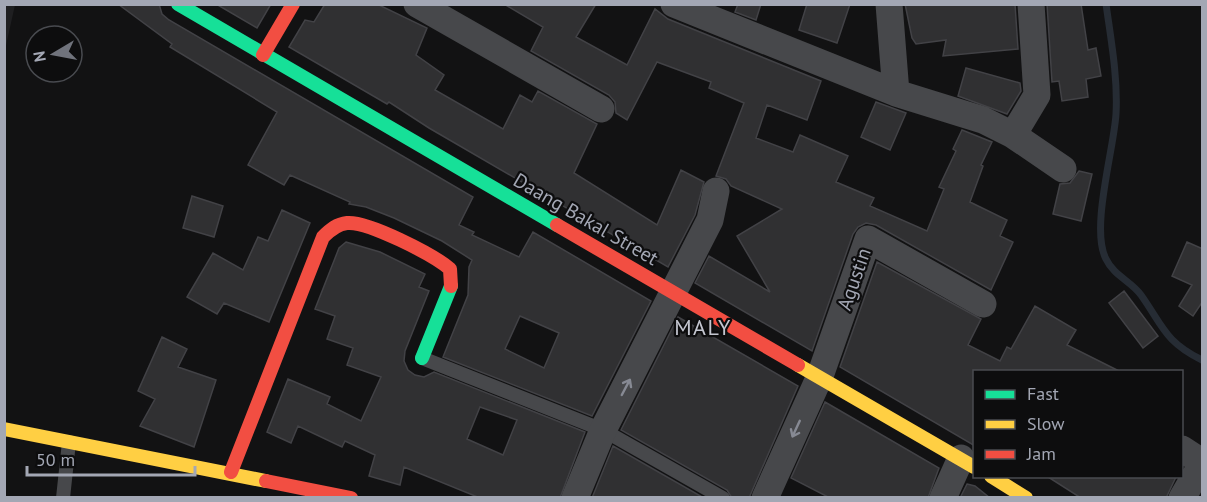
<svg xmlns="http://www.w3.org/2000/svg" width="1207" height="502" viewBox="0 0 1207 502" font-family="'PT Sans',sans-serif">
	<rect width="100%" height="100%" fill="#121213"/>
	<path fill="#1f1f21" d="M5 4 15 5 5 50 4 5Z"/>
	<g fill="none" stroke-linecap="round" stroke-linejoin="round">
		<path stroke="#262c34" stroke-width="7" d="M1106 4C1111 40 1118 78 1116 114 1114 149 1090 229 1106 259 1114 276 1131 281 1141 295 1163 326 1165 342 1202 360"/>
	</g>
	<path fill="#303032" stroke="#424246" stroke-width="1.5" fill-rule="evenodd" d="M118 4H159L162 14 169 20 473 197 459 225 474 232 472 235 519 257 533 232 651 301 592 416 443 357 468 295 469 267 472 260 442 241 394 218 366 207 349 204 350 202 290 175 284 185 248 165 277 112 170 47 172 44ZM520 316 559 333 544 368 505 349Z
		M216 4H271L257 28Z
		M325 4H377L427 28 416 55 444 75 435 90 503 129 520 95 532 102 538 91 597 124 574 173 657 225 681 170 704 182 695 215 668 267 429 128 389 102 387 104 289 47 305 20 314 22Z
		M504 4H596L576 37 627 65 655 9 668 19 821 81 807 120 767 105 756 138 793 152 800 135 848 156 836 182 874 198 870 206 927 231 944 189 939 187 956 151 953 149 962 130 992 142 981 165 983 166 970 202 1007 220 1000 236 1013 242 991 290 876 225 866 223 858 227 853 234 812 351 695 283 709 256 770 292 737 236 782 209 731 186 726 179 716 176 744 103 709 88 711 82 657 62 627 120 616 113 615 102 609 95 531 51 543 27Z
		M738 4H761L756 20 735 12Z
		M807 4H850L837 43 799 30Z
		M905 4H1015L1018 49 943 56 946 40 916 44 912 38Z
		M1047 4H1081L1088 50 1096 48 1101 76 1086 79 1088 97 1062 101 1059 81 1052 82Z
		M966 68 1020 83 1021 91 1007 114 958 96Z
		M876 102 906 113 890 150 861 137Z
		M1079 171 1092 174 1081 221 1053 214 1060 184 1070 183Z
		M192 196 223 206 214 237 183 228Z
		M282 210 310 223 269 322 224 303 217 314 187 297 213 253 243 270 258 237 268 241Z
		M346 242 380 252 425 274 419 287 429 291 405 351 404 361 408 370 415 375 424 377 434 372 585 432 560 498H480L404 467 400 485 369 476 375 455 345 441 342 447 298 426 291 443 267 432 288 379 330 397 327 404 361 421 381 377 347 365 353 348 327 339 335 316 315 309 339 248ZM480 407 517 420 503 455 467 439Z
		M1187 242 1203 249V301L1193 316 1179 306 1192 285 1172 276Z
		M877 262 981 319 968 345 1000 361 1007 347 1011 349 1035 306 1076 330 1067 345 1121 372H975V446L840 367Z
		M1124 291 1158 336 1143 348 1109 303Z
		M678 317 798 386 749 498H732L727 490 621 430Z
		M162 337 187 349 178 367 216 380 194 447 140 426 155 399 138 391Z
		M825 402 939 468 928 498H830L791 478Z
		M613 446 704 498H592Z
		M1048 477H1176L1166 498H1081Z
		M967 484 975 486 990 498H960Z"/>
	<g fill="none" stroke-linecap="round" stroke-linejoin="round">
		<path stroke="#47484b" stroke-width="14" d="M422 358 603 430 723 498
			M63 498 69 442"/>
		<path stroke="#47484b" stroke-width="27" d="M417 4 601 109
			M674 4 896 93 983 120 1013 135 1063 169
			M889 4 896 93
			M1013 135 1037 95 1031 4
			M1182 449 1202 462
			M575 498 603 430 710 220 716 191
			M765 498 820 376 868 239 983 304
			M943 498 961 458
			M1182 498 1202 464"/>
		<path stroke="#16e098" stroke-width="14" d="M178 4 557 225
			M422 358 451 286"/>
		<path stroke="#ffcf43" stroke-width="14" d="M798 365 974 467
			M4 429 266 481
			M991 476 1026 498"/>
		<path stroke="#f24e42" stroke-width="14" d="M263 55 293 4
			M557 225 798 365
			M231 472 323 237C330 230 337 224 347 223 368 221 434 255 450 269L451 286
			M266 481 351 498"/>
	</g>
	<defs><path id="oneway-shaft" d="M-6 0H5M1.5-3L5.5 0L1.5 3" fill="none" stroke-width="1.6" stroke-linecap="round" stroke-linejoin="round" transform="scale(1.5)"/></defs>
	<g stroke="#878a94">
		<use href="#oneway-shaft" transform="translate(626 387) rotate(-62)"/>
		<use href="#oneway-shaft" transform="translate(796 429) rotate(115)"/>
	</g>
	<g text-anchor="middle" stroke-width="4.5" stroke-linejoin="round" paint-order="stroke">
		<g font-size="20" fill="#a3a7b4" stroke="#0d0d0e">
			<text transform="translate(586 219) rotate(30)" y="7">Daang Bakal Street</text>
			<text transform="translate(854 279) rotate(-71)" y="7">Agustin</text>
		</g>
		<g font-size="22" letter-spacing="1.5" fill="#c4c6d0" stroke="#0d0d0e">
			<text x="703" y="335">MALY</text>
		</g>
	</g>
	<rect width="1207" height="502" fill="none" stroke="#a3a7b4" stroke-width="12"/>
	<rect x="973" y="370" width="210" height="108" fill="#0d0d0e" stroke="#494b50" stroke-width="1.5"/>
	<rect x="985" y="390" width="30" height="9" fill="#16e098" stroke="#494b50" stroke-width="1.5"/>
	<text x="1027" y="400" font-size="18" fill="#a3a7b4">Fast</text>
	<rect x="985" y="420" width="30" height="9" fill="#ffcf43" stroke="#494b50" stroke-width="1.5"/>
	<text x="1027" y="430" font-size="18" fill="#a3a7b4">Slow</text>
	<rect x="985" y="450" width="30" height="9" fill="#f24e42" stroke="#494b50" stroke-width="1.5"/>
	<text x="1027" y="460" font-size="18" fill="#a3a7b4">Jam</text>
	<g transform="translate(54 54) rotate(260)"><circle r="28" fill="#0d0d0e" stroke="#494b50" stroke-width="1.5"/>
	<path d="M0-4.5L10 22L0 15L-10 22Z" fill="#70737c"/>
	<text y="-9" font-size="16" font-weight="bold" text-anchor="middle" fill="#a3a7b4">N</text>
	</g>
	<path d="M27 466v9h168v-9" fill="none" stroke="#a3a7b4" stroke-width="3"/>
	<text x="36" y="466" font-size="18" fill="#a3a7b4" stroke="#0d0d0e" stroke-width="4.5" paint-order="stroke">50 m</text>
</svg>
